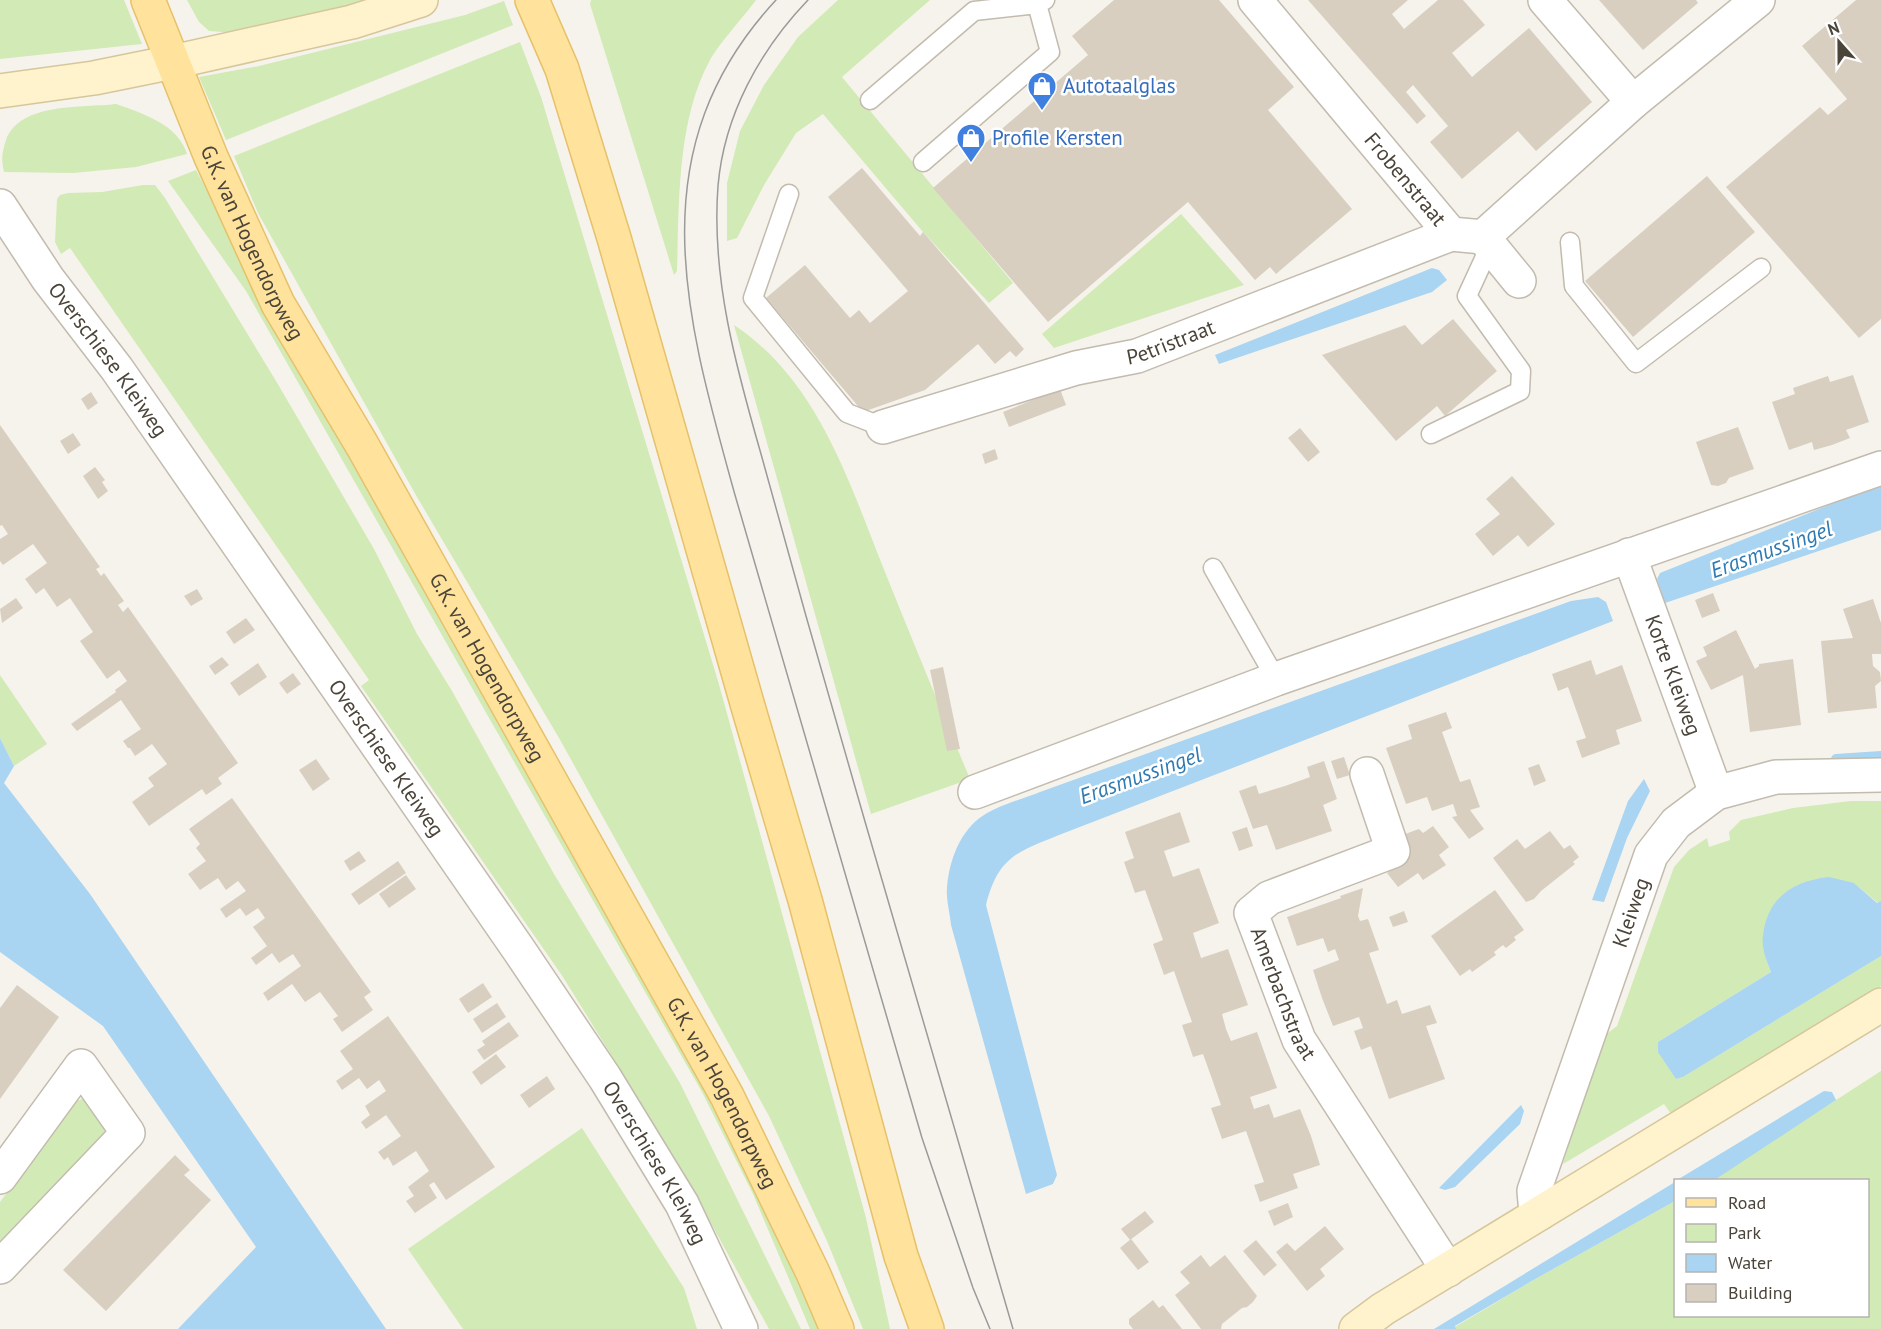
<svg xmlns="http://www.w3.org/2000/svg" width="1881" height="1329" viewBox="0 0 1881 1329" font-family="'PT Sans',sans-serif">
	<rect width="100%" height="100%" fill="#f6f3ec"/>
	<path fill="#d2eab5" d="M0 0H124L142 44 0 59Z
		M187 0H374L235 33 209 31 199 22Z
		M591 0H756C743 18 719 43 709 62 677 121 679 205 677 271L674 275 590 4Z
		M838 0H930L842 77 1013 283 989 303 923 232 823 114 796 133 764 185 737 238 727 241V183L740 131 764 85 798 37Z
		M504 1 513 25 226 140 199 77 259 66 465 15Z
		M520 42 541 97 718 681 866 1218 890 1329H863L827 1241 769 1116 559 738 417 497 258 213 234 156Z
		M116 104C142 113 179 125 187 154L136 167 73 173 4 172C1 159 2 153 6 140 20 102 83 108 116 104Z
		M196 170 259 289 756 1170 824 1329H810L753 1194 702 1092 246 291 168 181Z
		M143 185H155L165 198 279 386 374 549 417 634 452 691 554 874 680 1083 801 1329H769L679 1165 563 977 361 686 369 680 70 248 61 254 55 242 57 199 60 195 68 193 102 192Z
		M1181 214 1244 285 1054 348 1042 334Z
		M734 325C820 382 850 486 887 577 914 644 942 712 970 779L871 814Z
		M0 675 47 744 14 766 0 738Z
		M1851 801H1881V901L1878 903 1854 883 1768 916C1761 941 1762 948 1771 972L1658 1042 1676 1079 1683 1077 1881 956V986L1671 1114 1664 1104 1563 1164 1600 1039 1617 1026 1674 867 1689 850 1707 838 1709 847 1730 840 1729 832 1741 820 1793 808Z
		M1881 1071V1329H1456L1455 1327 1537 1278 1675 1201 1676 1316H1868V1180H1712Z
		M84 1098 106 1126 103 1136 0 1250V1202L75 1102Z
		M582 1128 684 1288 697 1329H463L408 1249Z"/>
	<path fill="#a9d4f2" d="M1432 268 1439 270 1447 280 1432 292 1219 364 1215 355Z
		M1881 484V530L1665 603 1657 579 1660 573Z
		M1598 597 1606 602 1613 621 1059 835C1017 852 998 857 986 905L1057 1175 1053 1184 1026 1194 951 925C950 913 946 900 947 888 949 861 960 830 984 815 999 805 1023 799 1040 792L1571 601Z
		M0 738 14 766 4 783 90 894 386 1329H178L256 1247 103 1026 0 952Z
		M1644 779 1650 791 1627 838 1604 902 1592 900 1628 801Z
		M1829 877 1854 883 1877 903 1881 901V956L1683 1077 1676 1079 1658 1052V1042L1771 972C1767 961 1761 949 1763 936 1767 897 1794 881 1829 877Z
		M1824 1091 1832 1092 1836 1100 1716 1179 1712 1180H1677Z
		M1521 1105 1524 1111 1520 1124 1455 1187 1445 1190 1439 1188Z
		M1675 1182V1201L1537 1278 1455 1326 1456 1329H1434Z"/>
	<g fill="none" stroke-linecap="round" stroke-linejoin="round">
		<path stroke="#a9d4f2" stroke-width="10" d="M1836 759 1881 756"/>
	</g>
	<path fill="#d8cfc1" d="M1114 0H1219L1294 87 1268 110 1352 209 1276 274 1270 267 1255 280 1188 202 1048 322 933 188 1088 55 1072 36Z
		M1308 0H1408L1392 14 1404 29 1438 0H1463L1485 25 1452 53 1472 77 1529 28 1592 102 1536 151 1518 131 1462 179 1430 142 1448 126 1413 85 1406 92 1426 116 1417 124Z
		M1599 0H1696L1698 3 1643 50Z
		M1856 0H1881V319L1859 338 1726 187 1820 107 1828 115 1847 99 1802 46Z
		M862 168 920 236 923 232 1024 349 1016 357 1010 351 995 364 978 344 925 390 863 412 766 298 805 265 850 318 859 310 870 323 908 291 828 197Z
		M1707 176 1755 232 1633 337 1585 281Z
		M1453 319 1497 371 1445 416 1437 406 1396 441 1322 355 1405 325 1422 345Z
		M1853 375 1869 422 1846 430 1850 438 1832 445 1814 450 1812 442 1789 450 1772 402 1795 394 1793 388 1828 376 1830 382Z
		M1060 389 1066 405 1009 427 1003 412Z
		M91 392 98 403 88 410 81 399Z
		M0 425 100 567 96 569 101 576 104 573 124 601 118 605 123 612 128 607 238 763 218 778 222 784 206 795 202 789 149 826 132 802 154 786 148 778 167 764 152 744 135 756 130 748H128L123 741 141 729 121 700 77 731 71 724 116 692 115 690 127 681 119 670 107 679 80 641 93 632 70 598 57 607 44 588 36 594 25 579 47 563 33 544 3 565 0 561V539L8 534 2 525 0 526Z
		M1738 427 1754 469 1729 478 1726 483 1718 486 1711 485 1696 442Z
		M1300 428 1320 452 1308 462 1288 438Z
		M73 433 81 445 68 454 60 441Z
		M995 449 998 459 985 464 982 454Z
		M95 467 105 480 102 482 108 491 98 499 83 476Z
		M1512 476 1555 524 1528 547 1518 535 1493 556 1475 534 1500 514 1486 499Z
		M197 589 203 599 191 606 184 596Z
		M1713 593 1720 611 1702 618 1695 600Z
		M16 598 23 608 2 623 0 609Z
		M1873 599 1881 623V654H1872L1873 666 1880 672 1881 681 1875 686 1877 708 1828 713 1821 641 1853 638 1843 609Z
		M246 618 255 630 234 644 226 632Z
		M1736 630 1755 669 1759 666V664L1793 659 1801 725 1750 732 1743 675 1711 690 1696 661 1707 656 1703 647Z
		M222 657 229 665 215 675 209 666Z
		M1591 660 1596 675 1622 665 1642 721 1616 730 1620 744 1582 758 1576 741 1586 738 1568 687 1558 691 1552 674Z
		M258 663 267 677 239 696 230 683Z
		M943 667 960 749 947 751 930 670Z
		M293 673 301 684 287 694 279 683Z
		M1446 712 1452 728 1442 732 1460 782 1470 779 1480 807 1470 810 1484 829 1469 839 1452 817 1457 816 1453 804 1432 811 1427 797 1406 804 1386 748 1412 739 1408 725Z
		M1344 757 1350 775 1337 779 1331 761Z
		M316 759 330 779 313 791 299 770Z
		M1324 761 1337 799 1323 805 1332 831 1276 850 1267 825 1253 829 1239 791 1256 785 1259 794 1285 786 1310 777 1307 767Z
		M1539 764 1546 781 1534 786 1528 768Z
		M232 798 371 992 350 1007 364 997 373 1010 342 1032 333 1019 338 1016 320 992 305 1002 292 984 268 1001 263 993 301 966 293 954 279 963 272 953 256 965 251 958 267 946 253 927 265 918 258 908 246 916 240 908 226 918 220 909 246 891 238 881 226 890 218 878 200 890 188 874 206 861 196 848 200 844 189 829Z
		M1180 812 1190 842 1164 851 1173 877 1199 868 1219 923 1193 933 1201 958 1228 949 1248 1005 1222 1014 1226 1029 1231 1041 1257 1032 1277 1088 1250 1097 1254 1109 1269 1104 1274 1118 1300 1109 1311 1136 1320 1165 1293 1174 1298 1188 1260 1202 1254 1185 1264 1182 1246 1131 1222 1139 1211 1108 1221 1105 1212 1079 1203 1054 1193 1057 1182 1025 1192 1022 1183 997 1174 971 1164 975 1153 944 1163 940 1145 890 1135 893 1124 862 1134 858 1125 832Z
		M1433 826 1449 847 1439 855 1446 865 1423 880 1418 873 1398 887 1387 873 1408 858 1394 838 1419 829 1423 833Z
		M1247 827 1253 846 1239 851 1232 832Z
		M1550 831 1564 849 1570 845 1579 857 1573 862 1575 864 1541 891 1534 899 1526 902 1493 858 1517 839 1525 849Z
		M359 851 366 861 350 871 344 861Z
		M398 861 406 873 359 905 351 894Z
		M406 875 416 889 389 908 379 894Z
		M1363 888 1358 916 1360 921 1368 919 1379 950 1369 953 1387 1004 1397 1000 1402 1014 1430 1005 1437 1023 1426 1026 1445 1079 1389 1099 1371 1046 1361 1050 1354 1031 1363 1028 1359 1017 1333 1026 1322 998 1313 970 1339 960 1335 949 1328 952 1323 938 1297 946 1287 917 1341 898 1340 896Z
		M1495 890 1524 930 1514 937 1516 940 1506 948 1503 945 1494 952 1496 955 1472 972 1470 969 1460 976 1431 936Z
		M1404 911 1408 922 1393 927 1389 917Z
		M483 983 492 997 468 1013 459 999Z
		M17 985 59 1017 0 1099V1008Z
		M497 1003 506 1017 482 1033 473 1019Z
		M388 1016 495 1167 446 1200 434 1182 429 1185 437 1198 415 1213 406 1201 414 1196 408 1187 429 1171 416 1151 393 1166 388 1157 384 1160 378 1152 401 1136 386 1115 366 1129 361 1122 370 1115 365 1106 386 1091 379 1080 367 1089 359 1078 342 1090 336 1081 353 1069 340 1051Z
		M509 1022 519 1036 484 1060 477 1050 485 1045 482 1041Z
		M496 1054 506 1067 481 1085 472 1072Z
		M547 1076 555 1089 529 1108 520 1095Z
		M175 1155 190 1170 184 1175 211 1200 106 1311 63 1270Z
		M1288 1203 1293 1217 1274 1226 1268 1211Z
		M1145 1211 1154 1222 1130 1240 1121 1229Z
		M1325 1226 1344 1249 1320 1269 1325 1276 1307 1291 1276 1252 1287 1243 1295 1251Z
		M1131 1239 1149 1262 1138 1270 1120 1248Z
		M1256 1240 1277 1265 1264 1276 1243 1251Z
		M1201 1255 1210 1267 1225 1255 1257 1296 1253 1302 1247 1307 1242 1308 1222 1324 1221 1329H1201L1175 1295 1190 1283 1180 1272Z
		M1153 1300 1159 1308 1163 1305 1182 1329H1133L1129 1324V1319Z"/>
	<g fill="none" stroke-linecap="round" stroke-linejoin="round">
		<g stroke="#c2bbae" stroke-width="21">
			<path id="lane" d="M870 100 974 11 1037 4
				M923 162 1050 52 1037 4 1045 0
				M789 194 753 298 847 413 883 427
				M1570 242 1574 286 1636 363 1761 268
				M1431 434 1520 391 1521 371 1467 296 1490 246
				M1213 568 1276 679"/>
		</g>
		<g stroke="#c2bbae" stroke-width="36">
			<g id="street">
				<path id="s1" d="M1255 0 1451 234 1483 237 1633 102 1758 0"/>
				<path d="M1545 0 1633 102"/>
				<path id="s2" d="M0 206 48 279 117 369 519 950 605 1078 682 1204 741 1329"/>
				<path d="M1483 237 1519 281"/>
				<path id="s3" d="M883 427 1076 368 1137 356 1451 234"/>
				<path id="s4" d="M1629 555 1716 793"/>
				<path id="s5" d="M1367 774 1393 851 1269 898 1251 913 1299 1040 1448 1270"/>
				<path d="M975 792 1276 679 1881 468"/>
				<path d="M0 1177 81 1066 128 1133 0 1267"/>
				<path id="s6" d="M1540 1213 1535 1202 1534 1191 1651 855 1676 823 1716 793 1776 777 1881 775"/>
			</g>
		</g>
		<g stroke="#d6c79b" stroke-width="36">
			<path id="secondary" d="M0 91 94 78 173 62 352 22 421 0
				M1356 1329 1383 1309 1881 1005"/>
		</g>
		<g stroke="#e6c16a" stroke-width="36">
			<g id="primary">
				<path id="s7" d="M148 0 211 157 278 304 362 445 727 1096 813 1273 837 1329"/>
				<path d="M532 0 562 69 614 238 749 710 805 900 901 1256 927 1329"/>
			</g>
		</g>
		<use href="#lane" stroke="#fff" stroke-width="18"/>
		<use href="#street" stroke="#fff" stroke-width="33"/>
		<use href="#secondary" stroke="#fff3cd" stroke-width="33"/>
		<use href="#primary" stroke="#ffe39c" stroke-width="33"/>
		<path stroke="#9a9a9a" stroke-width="1.5" d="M776 0C636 151 686 318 735 495L922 1138 973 1288 990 1329
			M808 0C760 50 724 115 718 186 711 277 736 367 761 454 776 508 791 562 806 616 874 854 943 1092 1013 1329"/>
	</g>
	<defs>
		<g id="shop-pin" transform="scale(1.5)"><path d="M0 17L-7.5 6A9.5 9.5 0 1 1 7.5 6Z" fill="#3f7fe0" stroke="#fff"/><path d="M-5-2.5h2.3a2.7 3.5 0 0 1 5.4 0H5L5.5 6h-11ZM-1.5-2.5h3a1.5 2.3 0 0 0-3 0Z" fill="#fff"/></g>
	</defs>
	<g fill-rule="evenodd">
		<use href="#shop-pin" x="1042" y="86"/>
		<use href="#shop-pin" x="971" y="138"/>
	</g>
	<g text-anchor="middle" stroke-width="5" stroke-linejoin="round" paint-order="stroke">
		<g font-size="21" fill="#366cbe" stroke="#fff" text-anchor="start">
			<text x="1063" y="93">Autotaalglas</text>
			<text x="992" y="145">Profile Kersten</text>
		</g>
		<g font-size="21" fill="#4b4439" stroke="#fff">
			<text dy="7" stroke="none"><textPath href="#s1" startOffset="234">Frobenstraat</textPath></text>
			<text dy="7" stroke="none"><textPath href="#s7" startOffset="264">G.K. van Hogendorpweg</textPath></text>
			<text dy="7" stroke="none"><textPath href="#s3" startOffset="300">Petristraat</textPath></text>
			<text dy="7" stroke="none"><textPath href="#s2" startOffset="188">Overschiese Kleiweg</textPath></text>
			<text dy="7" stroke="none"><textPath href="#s7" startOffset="750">G.K. van Hogendorpweg</textPath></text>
			<text dy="7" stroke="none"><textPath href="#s4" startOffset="128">Korte Kleiweg</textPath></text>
			<text dy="7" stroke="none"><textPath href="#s2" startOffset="674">Overschiese Kleiweg</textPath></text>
			<text dy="7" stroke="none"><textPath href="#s6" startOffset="318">Kleiweg</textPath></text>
			<text dy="7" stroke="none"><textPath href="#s5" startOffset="324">Amerbachstraat</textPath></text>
			<text dy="7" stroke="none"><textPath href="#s7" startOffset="1236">G.K. van Hogendorpweg</textPath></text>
			<text dy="7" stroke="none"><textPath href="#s2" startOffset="1160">Overschiese Kleiweg</textPath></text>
		</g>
		<g font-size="22" font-style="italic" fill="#2e7ab2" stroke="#fff">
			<text transform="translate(1771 549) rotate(-20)" y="8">Erasmussingel</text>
			<text transform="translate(1140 775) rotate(-20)" y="8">Erasmussingel</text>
		</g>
	</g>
	<rect x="1674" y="1179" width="195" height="138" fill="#ffffff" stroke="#b7b4b0" stroke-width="1.5"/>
	<rect x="1686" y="1198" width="30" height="9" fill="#ffe39c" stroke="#b7b4b0" stroke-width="1.5"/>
	<text x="1728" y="1209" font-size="18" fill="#4b4439">Road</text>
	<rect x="1686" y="1224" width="30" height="18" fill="#d2eab5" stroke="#b7b4b0" stroke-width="1.5"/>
	<text x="1728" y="1239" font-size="18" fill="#4b4439">Park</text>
	<rect x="1686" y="1254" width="30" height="18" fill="#a9d4f2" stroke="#b7b4b0" stroke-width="1.5"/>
	<text x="1728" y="1269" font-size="18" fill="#4b4439">Water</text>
	<rect x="1686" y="1284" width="30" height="18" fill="#d8cfc1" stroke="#b7b4b0" stroke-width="1.5"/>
	<text x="1728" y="1299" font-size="18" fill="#4b4439">Building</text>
	<g transform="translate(1839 42) rotate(339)" stroke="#ffffff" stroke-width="4.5" paint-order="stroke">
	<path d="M0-4.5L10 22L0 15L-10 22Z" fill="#4b4439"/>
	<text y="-9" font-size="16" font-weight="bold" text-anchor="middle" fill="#4b4439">N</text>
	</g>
</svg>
